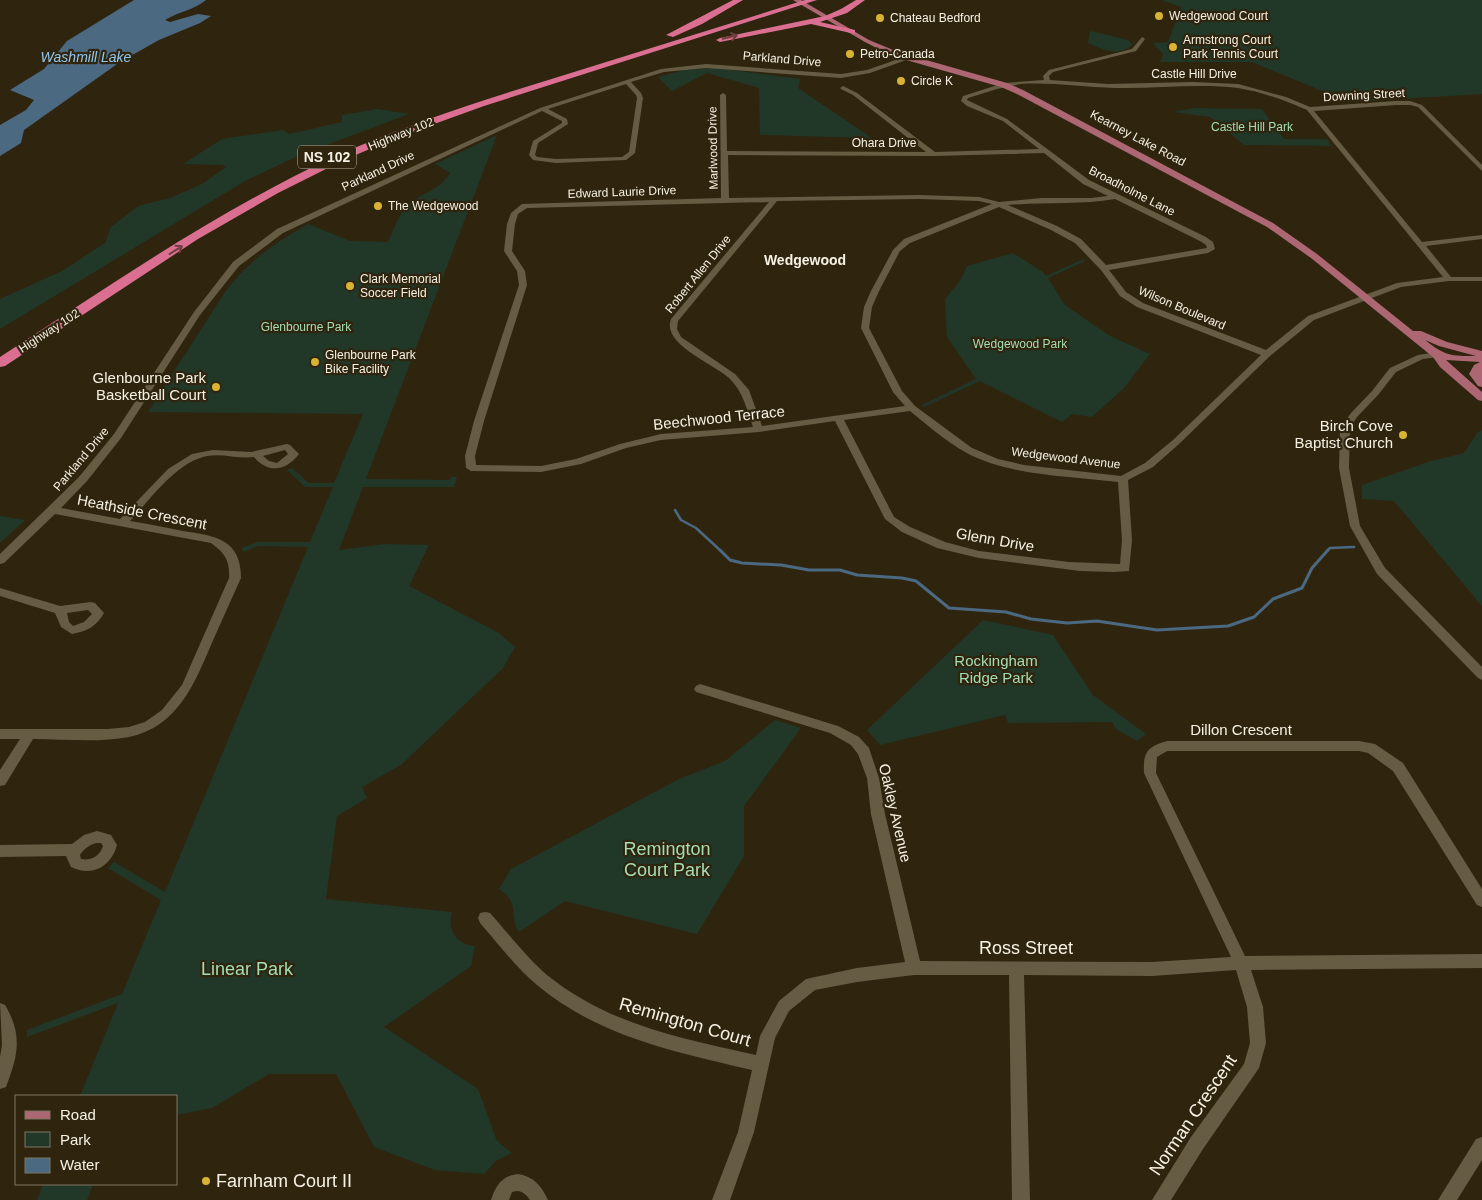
<svg xmlns="http://www.w3.org/2000/svg" width="1482" height="1200" viewBox="0 0 1482 1200" font-family="Arial,sans-serif">
	<rect width="100%" height="100%" fill="#2f250f"/>
	<path fill="#213728" d="M1162 0H1482V94L1349 102 1252 62H1160L1163 54 1153 43 1168 42 1181 7Z
		M1090 31 1128 40 1132 45C1118 57 1103 50 1088 43Z
		M715 68 800 79 798 88 872 138 760 135 759 88 707 73 672 91 658 77 688 69Z
		M1194 108 1262 109 1284 139H1327L1331 146 1244 145 1210 117 1173 112Z
		M377 109 409 114 302 154 245 181 0 329V299L62 271 105 243 111 227 138 206 170 198 202 184 226 167 222 165 183 164 222 139 283 130 289 134 342 122V115Z
		M497 135 366 479 449 480 451 477H457L454 487H363L339 550 385 544 429 545 409 586 499 633 515 647 503 668 401 765 362 787 367 798 337 816 326 899 452 912C447 930 456 944 475 946L471 966 384 1027 478 1089 497 1141 512 1153 496 1161 484 1174 435 1170 374 1147 336 1074H269L212 1108 176 1115V1096H80L118 1003 27 1037V1030L122 994 161 900 108 868 114 862 165 892 308 547 258 546 244 552 241 548 258 542H310L333 487H305L287 470 292 468 309 483H334L363 414 148 412 225 292C247 262 276 242 308 224L350 241 388 242C394 230 399 212 409 204 424 191 438 192 450 173L435 164Z
		M1013 253 1043 272 1046 276 1084 259 1085 261 1048 278 1065 305 1110 336 1150 354 1124 388 1092 417 1072 414 1062 422 980 381 924 407 922 405 976 379 947 337 945 299 960 281 967 266Z
		M1482 430V606L1394 501 1362 499V485L1431 461 1464 453 1478 432Z
		M0 516 25 520 0 543Z
		M983 620 1053 635 1093 695 1146 734 1137 741 1116 729 1112 722 1008 723 1005 715 880 745 867 730Z
		M775 720 801 728 744 806V856L697 934 565 901 519 932C508 915 521 903 499 889L511 869 679 779 725 761Z
		M43 1184H93L87 1200H37Z"/>
	<path fill="#4b6981" d="M134 0H206C196 9 178 12 165 20L170 22 198 14 211 16 200 23 159 40 120 62 24 130 21 143 0 156V125L26 110 34 100 10 90 44 69 67 41Z"/>
	<g fill="none" stroke-linecap="round" stroke-linejoin="round">
		<path stroke="#4b6981" stroke-width="2.5" d="M675 510 681 520 696 528 721 551
			M1327 551 1330 548 1354 547"/>
		<path stroke="#4b6981" stroke-width="3" d="M720 550 730 560 742 563 781 565 809 570H840L857 575 902 578 916 581 949 608 1006 612 1031 619 1067 623 1097 621 1157 630 1228 626 1254 617 1273 599 1302 588 1312 568 1328 550"/>
		<path fill="#665c44" fill-rule="evenodd" d="M1142 37 1145 39 1136 51 1053 72 1049 76 1050 80 1108 84 1193 82 1238 84 1286 97 1310 107 1396 101H1410L1422 105 1482 165V171L1418 107 1410 105H1396L1314 111 1422 242 1482 235V239L1426 246 1451 277H1482V281H1449L1401 287 1314 320 1270 356 1179 444 1153 467 1128 480 1132 540 1129 571 1114 572 1080 571 979 558 937 548 902 532 885 519 835 421 759 432 661 440 626 448 581 464 541 472 471 471 466 468 465 456 474 421 519 285 517 271 504 251 507 224 511 213 522 204 721 198 720 95 723 93 726 95 727 151 926 152 853 95 841 89 840 88 843 86 857 93 935 152 1039 149 1003 121 967 106 961 101 963 96 1004 83 1044 80 1043 76 1049 70 1132 49ZM1020 84C1052 82 1083 87 1115 88 1156 89 1197 83 1238 88 1262 92 1284 100 1307 110L1443 277 1397 283 1308 316 1266 350 1143 303 1126 292 1109 270 1208 253 1215 249 1213 242 1206 237 1089 180 1007 119 967 100 968 98 997 89ZM1044 153 1083 184 1108 196 1091 198H1041L999 202 979 197 919 195 729 198 728 155 933 156ZM919 199 979 201 992 204 904 239 893 250 871 291 864 307 861 328 893 392 905 406 762 426 749 390 735 374 681 337 677 329 678 321 777 201ZM1115 199 1200 241 1206 245 1207 248 1106 265 1081 239 1057 226 1008 205C1044 202 1080 205 1115 199ZM769 202 671 319C661 344 714 364 729 378 743 391 747 410 753 427L661 434 620 444 576 459 541 466 476 465 475 456 484 421 527 285 525 271 512 251 515 224 518 214 527 208ZM999 207 1051 230 1075 243 1101 270 1120 296 1137 307 1261 355 1173 440 1145 463 1121 476 1024 465 998 459 972 448 915 406 902 391 869 328 872 307 879 291 900 251 910 243ZM910 411C927 425 946 441 965 452 1008 476 1070 476 1118 482L1122 540 1120 564 1069 562 979 551 945 542 910 527 894 517 844 420Z
			M907 56 909 57V59L870 73 841 78 706 68 664 72 631 82 641 93 643 98 635 153 626 160 556 163 533 160 529 155 533 141 562 123V121L542 111 283 233 239 266 200 315 121 438 87 481 61 508 120 519 168 469 192 454 213 450 251 452 287 444 290 445 299 454C286 471 268 474 254 457 238 459 222 453 207 456 176 462 150 500 130 521 148 524 165 527 183 531 214 536 241 538 241 578 231 600 221 622 211 645 194 685 177 727 129 737 98 743 64 739 33 739L5 785 0 786V770L20 739H0V729H108L129 727 145 722 162 710 182 685 229 578C230 561 225 553 211 543L55 514 4 563 0 564V554L79 477 114 434 194 312 233 262 277 229 540 108 661 69 706 64 841 74 867 70ZM626 84 636 95 637 98 629 152 622 157 556 159 537 157 535 155 538 143 568 124 567 119 548 109ZM285 450 288 454 277 463 269 461 263 456Z
			M1437 352 1440 353V357L1423 359 1396 372 1378 395 1357 417 1350 428 1349 468 1360 526 1385 568 1482 667V680L1478 678 1377 574 1350 526 1339 468 1340 428 1351 413 1372 391 1390 368 1418 355Z
			M0 588 60 606 91 602 95 603 104 613C96 627 87 631 72 634L61 627 55 613 0 596ZM88 610 92 614 84 622 73 626 69 622 67 613Z
			M700 684 838 726 859 737 869 748 879 778 885 814 920 961 1152 962 1231 957 1144 773C1143 752 1147 747 1167 741H1359L1375 744 1403 763 1482 889V907L1477 905 1393 771 1368 753 1359 751H1167L1157 757 1156 773 1245 956 1482 954V968L1251 970 1263 1007 1266 1043 1259 1068 1203 1149 1171 1200H1152L1191 1137 1244 1064 1250 1043 1247 1007 1236 970 1152 976 1024 975 1030 1200H1012L1009 975H914L857 982 815 990 789 1011 775 1038 754 1132 730 1200H712L738 1132 752 1070C676 1052 599 1037 537 985 517 969 497 942 480 923L478 918 480 913 485 912 490 913C508 933 528 959 547 975 609 1025 681 1038 756 1055L760 1036 779 1001 806 979 857 968 905 962 871 814 867 778 858 754 851 745 830 733 696 692 694 689 696 686Z
			M97 831 111 835 117 845C111 867 92 877 71 867L66 856 0 857V845L72 844 84 835ZM97 843H101L103 846C100 856 91 861 81 859L80 855C84 849 90 844 97 843Z
			M0 1003 5 1005C23 1035 18 1056 6 1087L0 1089V1057L2 1045Z
			M1482 1137V1160L1457 1200H1438L1476 1139Z
			M518 1174C534 1177 541 1185 548 1200H530C525 1193 520 1189 512 1192L509 1200H491C496 1185 502 1176 518 1174Z"/>
		<path fill="#ac6772" fill-rule="evenodd" d="M793 0H801L869 40 898 52 1007 83 1023 90 1273 223 1317 254 1413 331H1421L1447 342 1482 351V387L1478 386 1469 374 1474 365 1480 362 1446 360 1482 392V401L1478 400 1440 367 1433 357 1311 258 1267 227 1017 94 1001 87 892 56 865 42ZM1425 340 1439 346 1476 356C1451 356 1445 356 1425 340Z"/>
		<path fill="#da6f91" fill-rule="evenodd" d="M733 0H743L702 24 673 37 666 35Z
			M805 0H817L484 106 401 136 346 159 278 193 198 239 5 366 0 367V357C109 286 217 211 336 156 408 124 483 100 558 77 640 51 723 26 805 0Z
			M856 0H865L847 13 820 22 855 30V34L811 24 720 42 716 40 720 38 825 16 841 9Z"/>
	</g>
	<defs><path id="oneway-shaft" d="M-6 0H5M1.5-3L5.5 0L1.5 3" fill="none" stroke-width="1.6" stroke-linecap="round" stroke-linejoin="round" transform="scale(1.25)"/></defs>
	<g stroke="#6b3f3c">
		<use href="#oneway-shaft" transform="translate(730 37) rotate(-14)"/>
		<use href="#oneway-shaft" transform="translate(176 250) rotate(-32)"/>
	</g>
	<g fill="#d9b334" stroke="#2f250f" stroke-width="2">
		<circle cx="1159" cy="16" r="5"/>
		<circle cx="880" cy="18" r="5"/>
		<circle cx="1173" cy="47" r="5"/>
		<circle cx="850" cy="54" r="5"/>
		<circle cx="901" cy="81" r="5"/>
		<circle cx="378" cy="206" r="5"/>
		<circle cx="350" cy="286" r="5"/>
		<circle cx="315" cy="362" r="5"/>
		<circle cx="216" cy="387" r="5"/>
		<circle cx="1403" cy="435" r="5"/>
		<circle cx="206" cy="1181" r="5"/>
	</g>
	<g text-anchor="middle" stroke-width="4.5" stroke-linejoin="round" paint-order="stroke">
		<g font-size="12" fill="#f7f1e3" stroke="#2f250f" text-anchor="start">
			<text x="1169" y="20">Wedgewood Court</text>
			<text x="890" y="22">Chateau Bedford</text>
			<text x="1183" y="44">Armstrong Court<tspan x="1183" dy="14">Park Tennis Court</tspan></text>
			<text x="860" y="58">Petro-Canada</text>
			<text x="911" y="85">Circle K</text>
			<text x="388" y="210">The Wedgewood</text>
			<text x="360" y="283">Clark Memorial<tspan x="360" dy="14">Soccer Field</tspan></text>
			<text x="325" y="359">Glenbourne Park<tspan x="325" dy="14">Bike Facility</tspan></text>
		</g>
		<g font-size="12" fill="#f7f1e3" stroke="#2f250f">
			<text transform="translate(782 59) rotate(5)" y="4">Parkland Drive</text>
			<text x="1194" y="78">Castle Hill Drive</text>
			<text transform="translate(1364 95) rotate(-3)" y="4">Downing Street</text>
			<text transform="translate(401 134) rotate(-22)" y="4">Highway 102</text>
			<text transform="translate(1138 138) rotate(28)" y="4">Kearney Lake Road</text>
			<text x="884" y="147">Ohara Drive</text>
			<text transform="translate(713 148) rotate(-91)" y="4">Marlwood Drive</text>
			<text transform="translate(378 171) rotate(-25)" y="4">Parkland Drive</text>
			<text transform="translate(1132 191) rotate(27)" y="4">Broadholme Lane</text>
			<text transform="translate(622 192) rotate(-2)" y="4">Edward Laurie Drive</text>
			<text transform="translate(698 274) rotate(-51)" y="4">Robert Allen Drive</text>
			<text transform="translate(1182 308) rotate(23)" y="4">Wilson Boulevard</text>
			<text transform="translate(49 331) rotate(-33)" y="4">Highway 102</text>
			<text transform="translate(1066 458) rotate(7)" y="4">Wedgewood Avenue</text>
			<text transform="translate(81 459) rotate(-50)" y="4">Parkland Drive</text>
		</g>
		<g font-size="12" fill="#a3ddb4" stroke="#2f250f">
			<text x="1252" y="131">Castle Hill Park</text>
			<text x="306" y="331">Glenbourne Park</text>
			<text x="1020" y="348">Wedgewood Park</text>
		</g>
		<g font-size="14" font-style="italic" fill="#91c7f1" stroke="#2f250f">
			<text x="86" y="62">Washmill Lake</text>
		</g>
		<rect fill="#2f250f" stroke="#bbb4a3" stroke-width="1" x="298" y="145.5" width="58" height="23" rx="4"/>
		<g font-size="14" font-weight="bold" fill="#f7f1e3">
			<text x="327" y="162">NS 102</text>
		</g>
		<g font-size="14" font-weight="bold" fill="#f7f1e3" stroke="#2f250f">
			<text x="805" y="265">Wedgewood</text>
		</g>
		<g font-size="15" fill="#f7f1e3" stroke="#2f250f" text-anchor="end">
			<text x="206" y="383">Glenbourne Park<tspan x="206" dy="17">Basketball Court</tspan></text>
			<text x="1393" y="431">Birch Cove<tspan x="1393" dy="17">Baptist Church</tspan></text>
		</g>
		<g font-size="15" fill="#f7f1e3" stroke="#2f250f">
			<text transform="translate(719 418) rotate(-6)" y="5">Beechwood Terrace</text>
			<text transform="translate(142 512) rotate(11)" y="5">Heathside Crescent</text>
			<text transform="translate(995 540) rotate(10)" y="5">Glenn Drive</text>
			<text x="1241" y="735">Dillon Crescent</text>
			<text transform="translate(895 813) rotate(77)" y="5">Oakley Avenue</text>
		</g>
		<g font-size="15" fill="#a3ddb4" stroke="#2f250f">
			<text x="996" y="666">Rockingham<tspan x="996" dy="17">Ridge Park</tspan></text>
		</g>
		<g font-size="18" fill="#a3ddb4" stroke="#2f250f">
			<text x="667" y="855">Remington<tspan x="667" dy="21">Court Park</tspan></text>
			<text x="247" y="975">Linear Park</text>
		</g>
		<g font-size="18" fill="#f7f1e3" stroke="#2f250f">
			<text x="1026" y="954">Ross Street</text>
			<text transform="translate(685 1022) rotate(16)" y="6">Remington Court</text>
			<text transform="translate(1193 1115) rotate(-56)" y="6">Norman Crescent</text>
		</g>
		<g font-size="18" fill="#f7f1e3" stroke="#2f250f" text-anchor="start">
			<text x="216" y="1187">Farnham Court II</text>
		</g>
	</g>
	<rect x="15" y="1095" width="162" height="90" fill="#2f250f" stroke="#7f7764"/>
	<rect x="25" y="1111" width="25" height="8" fill="#ac6772" stroke="#7f7764"/>
	<text x="60" y="1120" font-size="15" fill="#f7f1e3">Road</text>
	<rect x="25" y="1132" width="25" height="15" fill="#213728" stroke="#7f7764"/>
	<text x="60" y="1145" font-size="15" fill="#f7f1e3">Park</text>
	<rect x="25" y="1158" width="25" height="15" fill="#4b6981" stroke="#7f7764"/>
	<text x="60" y="1170" font-size="15" fill="#f7f1e3">Water</text>
</svg>
